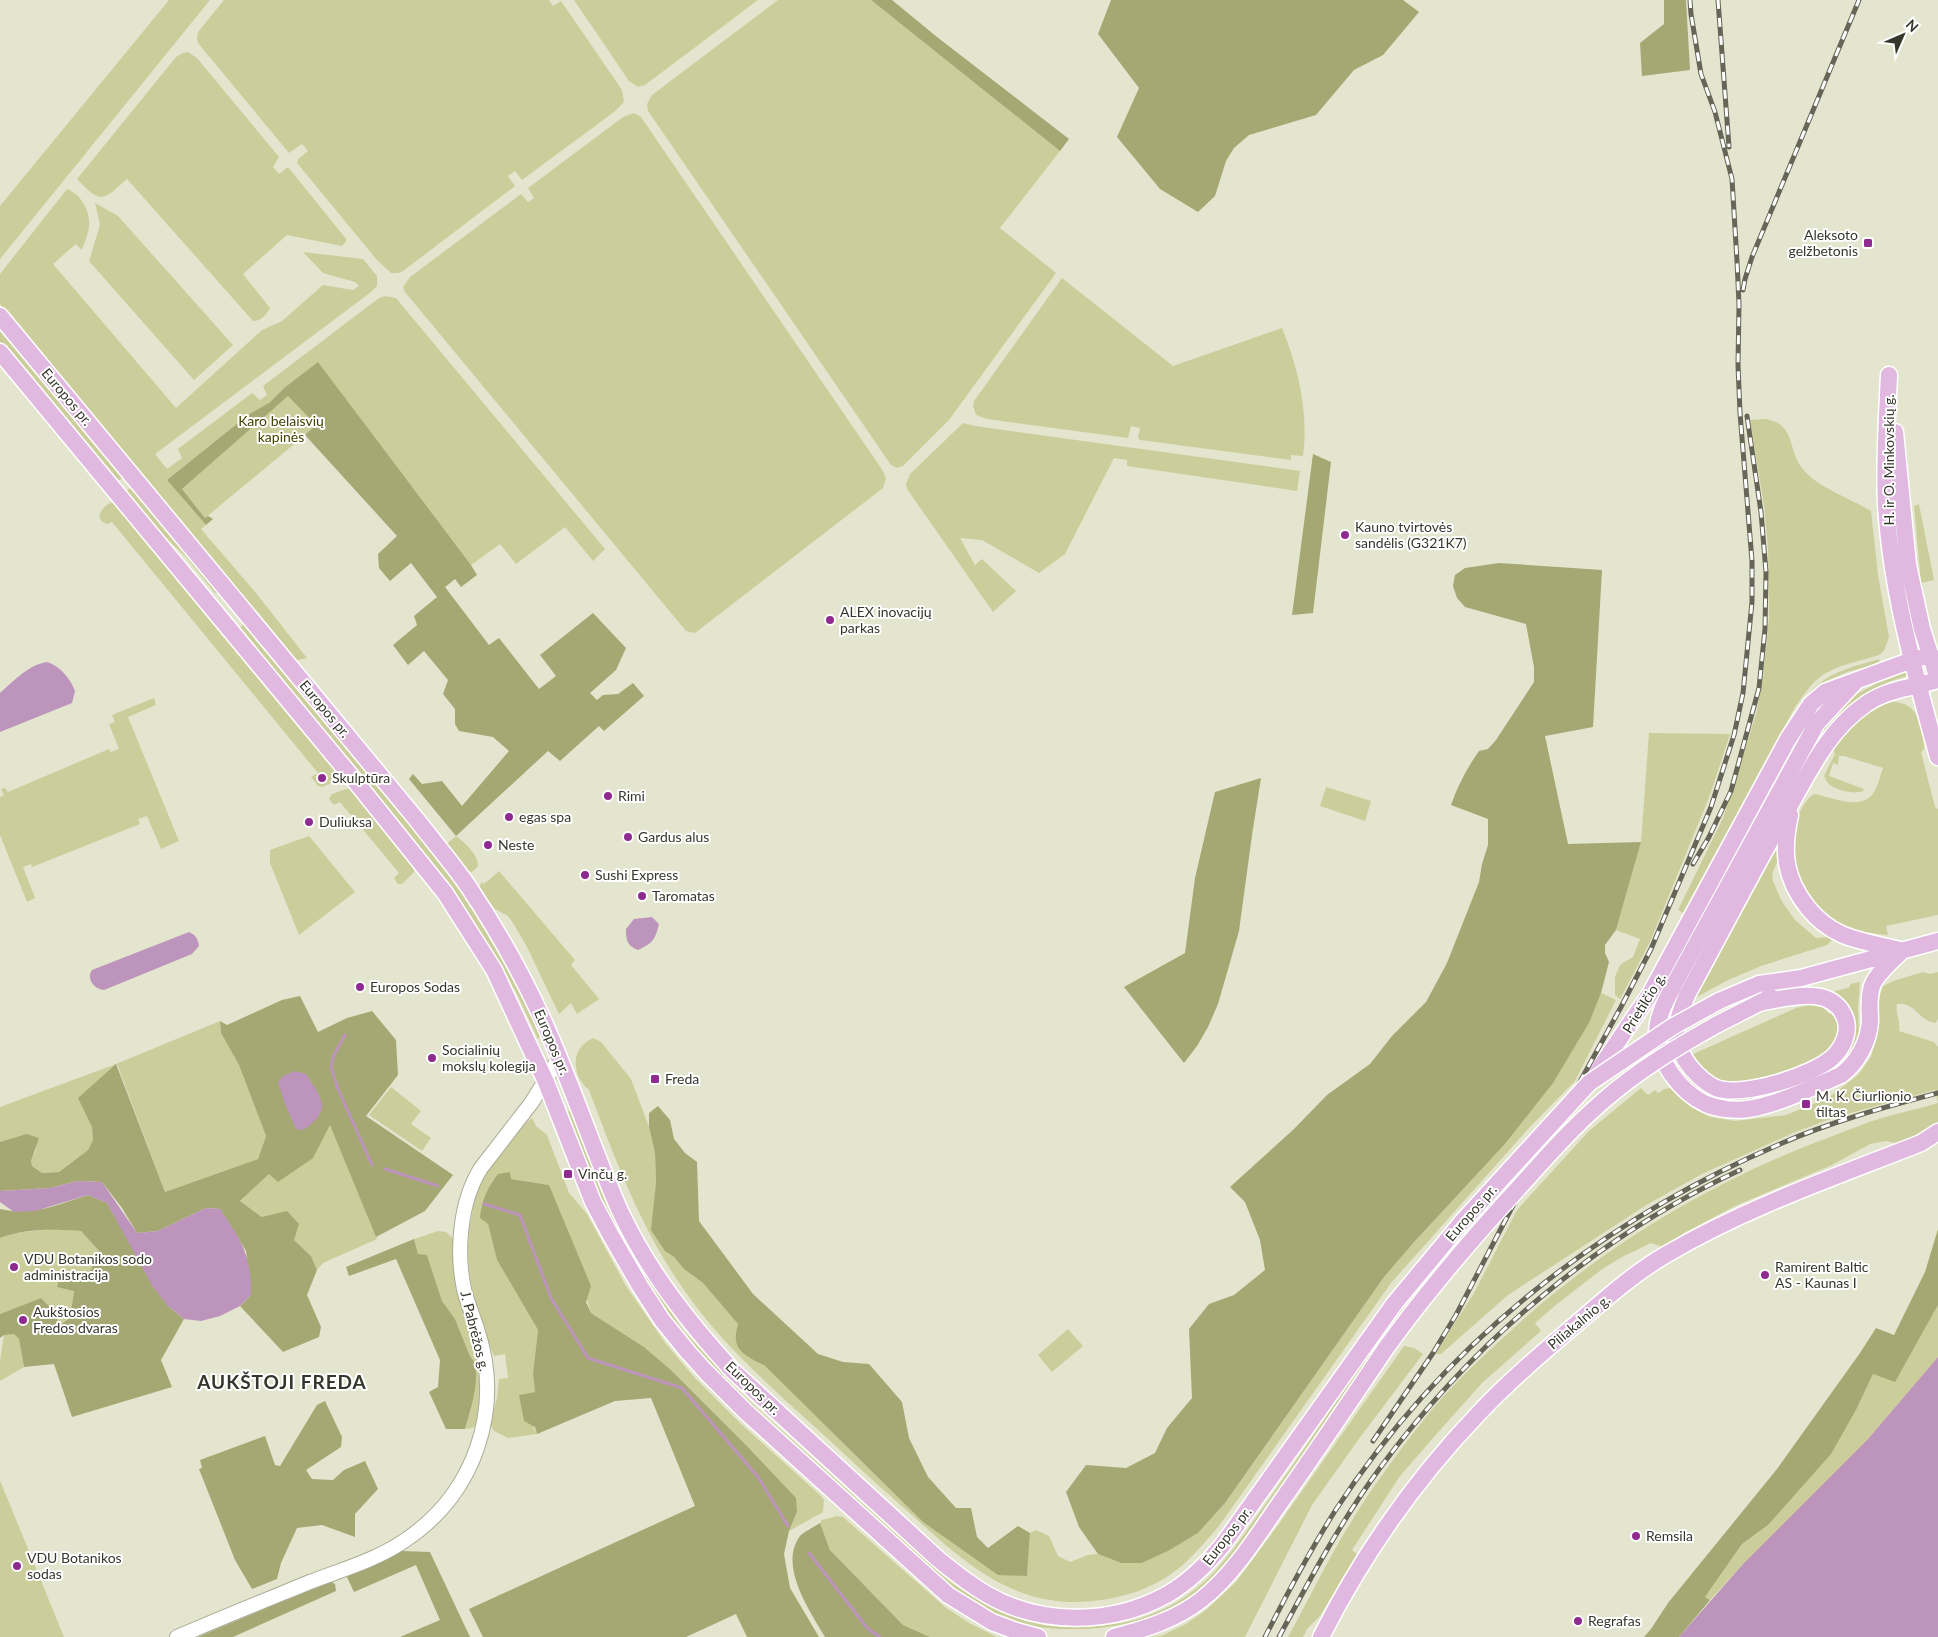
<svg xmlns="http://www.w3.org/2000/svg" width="1938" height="1637" viewBox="0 0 1938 1637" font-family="Lato,sans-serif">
	<rect width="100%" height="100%" fill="#e4e5ce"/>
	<path fill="#cbce9b" d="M169 0H210L0 259V206Z
		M224 0H549L553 6 561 1 622 90 624 102 614 112 522 180 515 171 508 176 515 186 403 271 398 273H391L377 260 297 163 298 159 308 151 302 144 289 153 198 43 197 38 198 32Z
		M574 0H758L645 85 638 87 629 81Z
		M778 0H871L1060 151 1000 228 1056 273 949 420 903 466 897 468 891 465 648 111 647 104 652 95Z
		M188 52 197 58 279 157 273 167 279 174 288 167 347 240 342 246 287 235 243 274 270 308C266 315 262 321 253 321L127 179C104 199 102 206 77 179L176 57 183 53Z
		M634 113 641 117 883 471 886 479 883 488 695 633 686 631 405 292 403 287 410 277 521 194 528 202 534 198 528 188 623 117Z
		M67 189C81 194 91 212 89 227 88 235 84 243 82 250L76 244 53 264 176 408 262 330 282 321 323 285 353 290 359 286 355 282 323 273 303 252 363 259 377 276V286L371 292 155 454 167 469 182 458 178 449 252 393 260 400 267 395 263 386 379 298 385 296 396 298 605 549 593 561 565 527 516 564 500 544 471 565 318 363 284 388 269 403 249 414 167 480 206 525 201 529 256 593 307 658 293 661 0 304V274Z
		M95 203 118 216 233 345 194 380 89 261 100 225Z
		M1062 278 1173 366 1282 328C1298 367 1309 413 1303 456L1291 455V460L1140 440 1138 437 1140 428 1131 426 1128 438 987 419 976 415 973 406 974 401Z
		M0 325 123 477 120 480 114 479 0 342Z
		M288 395 316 426 205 518 182 489Z
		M1766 419C1796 425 1787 448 1802 468 1816 487 1850 498 1871 511L1878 575 1889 637 1884 651 1879 655C1861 661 1836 665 1820 677 1810 685 1803 696 1795 707L1683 913 1678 910 1723 818 1756 714 1763 678 1769 618 1768 548 1764 506 1750 420Z
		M963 423 975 426 1300 471 1297 491 1127 466V460L1114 458 1065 554 1039 573 982 540 960 538 975 565 982 559 1016 591 993 612 907 489 906 484 910 474Z
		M133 488 219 593 218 594 214 592 186 557 148 521 126 494 128 489Z
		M113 502 117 503 340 774 336 781 322 787 318 786 311 777 318 773 112 522 108 524C92 521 102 505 113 502Z
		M1919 504 1934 580 1921 583 1914 506Z
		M246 622 438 855C479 913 510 972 541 1035L538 1039 516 992 501 967 238 629Z
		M1879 659 1880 664 1850 671 1833 678 1822 683 1805 698C1826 672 1849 668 1879 659Z
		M1906 672 1908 673 1906 676C1870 686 1842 706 1820 736L1763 841 1674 1010 1670 1011 1672 1002 1814 738 1851 697 1885 679Z
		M154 698 156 705 128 717 179 841 161 849 147 816 138 819 140 824 32 867 31 864 23 867 35 898 27 902 0 835V797L4 795 1 789 5 788 8 792 109 749 111 752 119 749 109 724 115 722 112 715Z
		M1892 702C1918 701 1924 728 1924 749L1921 752 1935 807 1938 809V915L1886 926 1888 935C1869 933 1849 932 1832 922 1813 910 1794 875 1792 853 1790 836 1799 803 1814 794 1832 797 1864 813 1875 790 1879 784 1880 775 1883 768L1844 756H1839L1838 765 1833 763 1829 776 1864 789 1863 791C1856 795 1833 790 1828 783 1826 781 1825 778 1824 776L1835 754 1833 750C1849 728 1866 710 1892 702Z
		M1649 733 1730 734 1710 795 1650 942 1620 999 1615 995V977L1619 967 1621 964 1633 957 1640 939 1616 930 1641 842Z
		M1326 787 1371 801 1365 821 1320 806Z
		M349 788 354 790 414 863V872L402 884H398L394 878 399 873 340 802 334 805 329 799 332 794Z
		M309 836 355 892 299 935 270 863V850Z
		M456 836C465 843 478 854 478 866L472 872 465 871 445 845Z
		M1777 840 1778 860 1772 874 1773 881 1781 900 1795 920 1816 938 1828 937 1832 940 1827 945 1761 966 1728 980 1695 998Z
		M499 871 574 959 575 960 571 965 599 999 577 1014 571 1003 559 1014 526 945 513 923 508 916 495 909 480 892 478 889 482 882 484 884Z
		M1923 972 1930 974 1938 972V1018L1936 1023C1918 1021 1916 1002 1897 1004 1895 1013 1901 1022 1899 1031L1934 1042 1938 1047V1102L1935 1090 1836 1117 1793 1133 1702 1174 1648 1204 1508 1295 1441 1354H1435L1474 1293 1517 1210 1589 1131 1641 1088 1648 1095 1655 1090 1658 1093 1664 1089 1670 1088 1691 1107 1710 1117 1735 1121 1786 1115 1828 1098 1858 1075 1871 1057 1876 1038V1001H1878L1883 986 1893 981Z
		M1860 982 1858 1008 1859 1036 1853 1053 1843 1065 1793 1089 1749 1102H1729L1711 1099 1700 1093 1684 1078 1675 1064 1678 1062 1727 1098H1748L1774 1091 1832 1068 1846 1056 1854 1039 1852 1012 1842 1000 1833 992 1850 987V984Z
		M1601 993 1616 1000 1575 1081 1529 1128 1391 1283 1219 1526C1204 1543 1190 1561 1171 1574 1153 1587 1130 1595 1108 1599 1023 1614 972 1570 913 1516 888 1494 863 1472 839 1449 785 1399 726 1351 684 1290 641 1229 615 1159 589 1090 572 1076 569 1049 593 1038L601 1042 631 1079 649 1127 655 1153 656 1183 665 1251 674 1257 684 1269 703 1283 738 1324 736 1340 749 1357 765 1366 923 1522 1027 1576 1030 1533 1036 1530 1049 1536 1058 1556 1070 1562 1088 1555 1098 1554 1121 1563H1142L1168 1551 1198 1533 1225 1503 1384 1277 1415 1241 1504 1145 1590 1021Z
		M1808 1005 1822 1007 1830 1014 1833 1012C1838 1021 1841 1032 1836 1042 1823 1067 1745 1089 1719 1081 1707 1078 1698 1064 1691 1055L1796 1008Z
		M220 1021 221 1033 239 1065 266 1136 258 1159 165 1192 117 1064 92 1127 93 1140 88 1150 59 1172 42 1173 32 1166 31 1161 36 1149 26 1134 0 1142V1107L116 1064Z
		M391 1087 421 1111 411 1124 431 1138 422 1151 369 1115Z
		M1938 1103V1121L1934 1127 1920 1134 1901 1144 1886 1141 1870 1144 1832 1165 1735 1206 1686 1232 1663 1247 1651 1243 1620 1258 1601 1270 1557 1304 1535 1323 1541 1331 1482 1383 1433 1438 1400 1476 1352 1550 1357 1554 1320 1616 1307 1629 1303 1637H1288C1309 1599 1328 1559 1351 1522 1374 1484 1402 1447 1430 1412 1452 1385 1478 1361 1504 1337 1600 1247 1714 1179 1838 1134 1851 1129 1865 1123 1879 1119 1898 1113 1918 1109 1938 1103Z
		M570 1110 607 1207 637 1262 683 1330 733 1385 760 1411 944 1577C1002 1622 1062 1637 1135 1620 1154 1614 1173 1606 1189 1594 1221 1572 1242 1536 1265 1505 1300 1455 1334 1405 1368 1355H1372C1340 1404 1308 1452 1274 1499 1252 1529 1232 1564 1204 1588 1153 1630 1073 1637 1011 1622 991 1614 973 1602 955 1591L755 1411 716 1373 660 1306 623 1244 594 1187 565 1114Z
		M532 1118 536 1126 547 1135 569 1193 587 1214 626 1286 666 1344 695 1378 740 1423 820 1495 824 1500 823 1512 789 1531 797 1512 744 1443 671 1370 644 1347 591 1313 549 1185 511 1179 493 1180 481 1208 488 1224 497 1260 538 1330 533 1373 535 1392 519 1395 537 1434 508 1438 494 1431 490 1424 497 1398 499 1379 508 1378 505 1354 494 1356C475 1310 461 1264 472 1214 473 1205 475 1196 478 1188 489 1165 509 1145 523 1125Z
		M330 1124 377 1239 323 1263 317 1270 311 1256 294 1240 240 1201 270 1173Z
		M52 1229 81 1231 100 1252 89 1273 74 1290 70 1319 60 1325 52 1309 41 1298 0 1314V1238L15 1233Z
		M438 1231 446 1232 454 1239 484 1373 479 1424 472 1428 465 1429 471 1410 473 1359 470 1356 455 1319 442 1301 427 1255H418L414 1239Z
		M1938 1305V1357L1868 1439 1743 1564 1710 1600 1705 1597 1742 1544 1768 1525 1857 1408 1873 1374 1895 1381Z
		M1068 1329 1083 1346 1052 1372 1038 1355Z
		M14 1334 19 1339 24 1367 0 1381V1361L4 1335Z
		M1404 1346 1414 1348 1423 1354 1361 1436 1312 1505 1245 1637H1144L1161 1636 1186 1624 1206 1610 1236 1582 1276 1528Z
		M0 1481 6 1495 64 1637H0Z
		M837 1516 843 1517 945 1607 969 1623 997 1637H930L903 1625 830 1550 820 1523 822 1520Z"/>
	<path fill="#a5a873" d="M871 0H892L937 37 1069 139 1060 151Z
		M1111 0H1403L1419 12 1383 55 1354 70 1316 115 1249 135 1234 148 1226 161 1215 196 1198 212 1160 189 1117 137 1139 88 1098 34Z
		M1664 0H1686L1690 70 1642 76 1640 43 1664 24Z
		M318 362 471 565 477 575 461 587 455 579 445 587 489 645 499 638 539 689 556 676 540 655 593 613 626 648 616 670 590 693 597 700 603 695 618 694 633 683 644 696 604 731 599 726 560 761 548 751 456 836 409 779 413 774 422 784 442 781 462 806 509 751 493 737 459 731 455 724V709L443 694 448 680 424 651 408 665 393 645 417 625 414 616 437 597 411 563 390 581 379 568 378 554 397 536 305 435 316 425 288 396 182 489 205 518 208 516 213 519 206 525 167 480 249 414 269 403 284 388Z
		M1313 454 1331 462 1313 613 1292 615Z
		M1499 563 1602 570 1593 727 1545 736 1568 844 1641 842 1616 930 1605 945V953L1609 962 1601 993 1590 1021 1553 1083 1504 1145 1415 1241 1384 1277 1225 1503 1198 1533 1168 1551 1142 1563H1121L1098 1554 1079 1527 1066 1492 1086 1465 1126 1468 1155 1453 1167 1428 1192 1398 1189 1329 1209 1304 1234 1295 1265 1270 1260 1240 1245 1202 1230 1187 1294 1129 1327 1095 1370 1064 1392 1036 1426 1002 1447 963 1479 882 1482 864 1488 845V819L1451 805C1458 785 1467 768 1479 751L1488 749 1496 740 1534 682V667L1526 624 1465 607 1457 598 1453 586 1455 575 1465 568Z
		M1261 778 1252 835 1239 931 1218 1004 1208 1027 1197 1046 1184 1063 1124 987 1185 953 1195 878 1215 792Z
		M300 996 318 1032 347 1018 372 1011 396 1040 398 1075 366 1116 453 1175 425 1211 376 1237 330 1125 313 1158 278 1182 269 1174 240 1201 262 1217 287 1211 299 1224 294 1240 311 1256 317 1270 307 1295 321 1327 319 1337 283 1352 240 1306 251 1295 246 1251 220 1209 206 1208 158 1231 137 1233 122 1208 102 1182 78 1181 50 1188 0 1191V1142L26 1134 39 1138 31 1161 32 1166 42 1173 59 1172 88 1150 93 1140 92 1127 78 1098 116 1064 165 1192 258 1159 266 1136 239 1065 221 1033 220 1021 227 1025 282 1000Z
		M658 1106 670 1120 674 1139 685 1153 697 1162 699 1221 753 1294 818 1354 843 1362 869 1364 902 1402 909 1438 928 1477 956 1508H971L977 1537 988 1548 1018 1526 1030 1533 1027 1576 998 1575 923 1522 765 1366C755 1360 737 1354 736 1340 735 1335 737 1329 738 1324L703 1283 684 1269 674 1257 665 1251 651 1230 656 1183 655 1153 649 1127V1113Z
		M510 1172 511 1179 549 1185 591 1286 586 1302 591 1313 644 1347 671 1370 744 1443 796 1498 797 1512 789 1531 784 1554 790 1588 819 1637H747L736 1614 686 1637H483L469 1609 695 1506 651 1398 615 1401 537 1434 535 1427 524 1421 519 1395 535 1392 533 1373 538 1330 497 1260 488 1224 480 1218C481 1202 488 1186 498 1174Z
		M88 1195 107 1203 168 1306 184 1319 161 1360 172 1387 72 1417 54 1364 24 1367 19 1339 14 1334 4 1335 0 1338V1314L41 1298 52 1309 60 1325 70 1318 74 1291 57 1287 60 1278 89 1273 100 1252 81 1231C53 1229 27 1228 0 1238V1209C33 1216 57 1205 88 1195Z
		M1938 1229V1305L1895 1382 1873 1374 1857 1408 1831 1454 1768 1525 1742 1544 1705 1597 1710 1600 1679 1637H1644L1651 1629 1668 1603 1777 1469 1860 1353 1876 1328 1894 1335 1925 1272Z
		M414 1239 418 1254 427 1255 442 1301 455 1319 470 1356C484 1369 470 1413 465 1429H446L429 1392 438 1387 440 1360 396 1259 349 1276 346 1267Z
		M325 1401 342 1437 341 1447 306 1470 312 1479 333 1480 344 1470 365 1461 378 1489 355 1514V1537L322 1525 297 1528 281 1563 277 1579 252 1589 235 1560 199 1469 202 1468 200 1460 265 1436 275 1465 280 1466 317 1405Z
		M820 1523 830 1550 903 1625 930 1637H825C810 1611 778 1566 800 1536 805 1531 814 1527 820 1523Z
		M402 1551 430 1552 470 1637H400L440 1620 416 1565 354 1592 346 1575Z
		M330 1581 335 1584 336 1591 233 1637H198Z"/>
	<path fill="#bd95bc" d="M47 662C60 666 70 678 75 691L72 703 0 732V693C15 680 28 665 47 662Z
		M652 917 659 924C655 940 653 943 638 950 627 946 626 940 626 929L634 919Z
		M189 932C196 935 198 939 199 946L192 954 104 990C94 989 86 979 92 970Z
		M295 1071 306 1074C322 1099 333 1110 303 1130L296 1129 285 1104 278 1082 283 1076Z
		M78 1181 102 1182 137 1233 158 1231 206 1208 220 1209C241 1240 252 1256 251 1295L240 1306 220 1316 201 1321 184 1319 168 1306 153 1287 107 1203 88 1195 35 1211 14 1212 0 1202V1191L50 1188Z
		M1938 1357V1637H1679L1743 1564 1868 1439Z"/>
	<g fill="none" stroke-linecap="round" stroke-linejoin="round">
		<path stroke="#bd95bc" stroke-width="3" d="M345 1035 333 1057 331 1067 338 1089 372 1165
			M385 1169 438 1186
			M484 1204 520 1215 551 1298 588 1358 682 1388 758 1477 788 1526
			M809 1553 868 1629 880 1637"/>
		<g stroke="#aaab95" stroke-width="16">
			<path id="secondary" d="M177 1637C221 1618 266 1600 310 1582 341 1570 376 1560 404 1541 475 1494 504 1409 477 1329 473 1316 467 1302 464 1289 456 1251 460 1201 481 1168L532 1102 559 1058"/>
		</g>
		<g stroke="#fff" stroke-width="19">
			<path id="primary" d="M0 316 417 820C434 842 452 863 468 886 496 928 521 972 542 1018 571 1081 592 1148 620 1211 648 1271 689 1323 733 1371L938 1559C954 1572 970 1585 988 1595 1042 1626 1113 1625 1168 1594 1190 1581 1208 1563 1224 1543L1394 1304 1462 1222
				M0 352 351 776 445 893 494 970 546 1082 593 1202 610 1234 640 1286 662 1320 688 1352 707 1373 746 1412 948 1595 992 1622 1016 1631 1038 1637
				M1889 375C1887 418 1884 462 1886 504 1891 590 1915 674 1938 757
				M1895 432 1908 565 1922 629 1938 679
				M1855 682 1817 723 1676 981C1668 997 1658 1013 1657 1031 1656 1060 1680 1092 1706 1104 1718 1109 1735 1111 1748 1109 1780 1104 1811 1088 1841 1075 1857 1063 1869 1042 1870 1021 1870 1009 1868 999 1872 986 1877 973 1892 961 1902 951
				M1790 815C1782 851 1784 878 1808 908 1817 919 1828 928 1841 934 1859 942 1881 945 1900 950
				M1719 1001 1759 984 1801 978 1938 941
				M1763 1002C1791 997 1835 984 1846 1021 1849 1033 1843 1047 1834 1056 1815 1075 1742 1098 1716 1088 1707 1084 1699 1077 1692 1069 1669 1041 1675 1025 1687 995 1721 933 1753 870 1788 809 1810 770 1829 729 1866 704 1887 689 1915 687 1938 680
				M1716 1025 1771 997
				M1591 1081 1650 994 1788 739 1811 704 1825 692 1912 660 1931 655
				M1114 1637C1145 1629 1175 1620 1201 1600 1234 1574 1257 1536 1280 1503 1316 1452 1351 1400 1386 1348
				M1321 1637C1362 1556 1415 1480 1478 1414 1508 1382 1542 1353 1575 1325 1604 1300 1634 1273 1667 1254 1747 1207 1835 1177 1921 1143L1938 1132"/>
		</g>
		<use href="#secondary" stroke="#fff" stroke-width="14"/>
		<use href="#primary" stroke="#e0b8e0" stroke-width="16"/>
		<g stroke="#656558" stroke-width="5">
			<path id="rail" d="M1718 0 1729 147
				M1743 290 1745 279 1752 257 1859 0
				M1693 864 1709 837 1731 791 1759 688 1765 629 1766 572 1761 512 1747 416
				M1373 1441 1433 1353 1456 1315 1532 1169 1621 1007 1651 949 1711 807 1734 735 1743 693 1752 602V561L1740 413 1738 365 1739 304 1737 261 1732 179 1715 112 1701 74 1691 14 1690 0
				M1265 1637C1287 1594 1309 1552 1335 1511 1443 1345 1598 1222 1780 1144 1830 1122 1885 1107 1938 1093
				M1279 1637C1310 1579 1341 1521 1380 1468 1473 1342 1598 1236 1740 1170"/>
		</g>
		<use href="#rail" stroke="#fff" stroke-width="3" stroke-dasharray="9" stroke-linecap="butt"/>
		<g stroke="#fff" stroke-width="19" stroke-linecap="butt">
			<path id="primary-bridge" d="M1462 1222 1589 1083 1672 1027 1719 1001
				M1386 1348C1428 1290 1475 1235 1524 1182 1549 1154 1574 1126 1603 1101 1637 1071 1677 1047 1716 1025"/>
		</g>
		<use href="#primary-bridge" stroke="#e0b8e0" stroke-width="16"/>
	</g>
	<g fill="#8f2a91" stroke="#fff" stroke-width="2">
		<rect x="1863" y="238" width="10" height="10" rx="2.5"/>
		<circle cx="1345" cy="535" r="5"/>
		<circle cx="830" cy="620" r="5"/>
		<circle cx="322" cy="778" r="5"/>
		<circle cx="608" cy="796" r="5"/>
		<circle cx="509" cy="817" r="5"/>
		<circle cx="309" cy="822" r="5"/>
		<circle cx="628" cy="837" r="5"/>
		<circle cx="488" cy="845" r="5"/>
		<circle cx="585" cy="875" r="5"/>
		<circle cx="642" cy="896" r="5"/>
		<circle cx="360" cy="987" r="5"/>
		<circle cx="432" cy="1058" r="5"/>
		<rect x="650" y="1074" width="10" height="10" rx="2.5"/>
		<rect x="1801" y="1099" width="10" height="10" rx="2.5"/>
		<rect x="563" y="1169" width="10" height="10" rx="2.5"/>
		<circle cx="14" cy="1267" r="5"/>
		<circle cx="1765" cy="1275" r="5"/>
		<circle cx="23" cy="1320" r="5"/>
		<circle cx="1636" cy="1536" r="5"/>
		<circle cx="17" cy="1566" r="5"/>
		<circle cx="1578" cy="1621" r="5"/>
	</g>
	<g text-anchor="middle" stroke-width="4" stroke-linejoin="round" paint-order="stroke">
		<g font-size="14" fill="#36362d" stroke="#fff" text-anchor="start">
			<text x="1858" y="240" text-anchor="end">Aleksoto<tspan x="1858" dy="16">gelžbetonis</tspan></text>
			<text x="1355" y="532">Kauno tvirtovės<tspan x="1355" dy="16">sandėlis (G321K7)</tspan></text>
			<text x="840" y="617">ALEX inovacijų<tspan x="840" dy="16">parkas</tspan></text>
			<text x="332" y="783">Skulptūra</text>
			<text x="618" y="801">Rimi</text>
			<text x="519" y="822">egas spa</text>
			<text x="319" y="827">Duliuksa</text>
			<text x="638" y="842">Gardus alus</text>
			<text x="498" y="850">Neste</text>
			<text x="595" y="880">Sushi Express</text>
			<text x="652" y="901">Taromatas</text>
			<text x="370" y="992">Europos Sodas</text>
			<text x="442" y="1055">Socialinių<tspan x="442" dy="16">mokslų kolegija</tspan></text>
			<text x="665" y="1084">Freda</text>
			<text x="1816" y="1101">M. K. Čiurlionio<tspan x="1816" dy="16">tiltas</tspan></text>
			<text x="578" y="1179">Vinčų g.</text>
			<text x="24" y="1264">VDU Botanikos sodo<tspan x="24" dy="16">administracija</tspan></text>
			<text x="1775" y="1272">Ramirent Baltic<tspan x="1775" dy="16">AS - Kaunas I</tspan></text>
			<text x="33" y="1317">Aukštosios<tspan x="33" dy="16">Fredos dvaras</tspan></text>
			<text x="1646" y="1541">Remsila</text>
			<text x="27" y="1563">VDU Botanikos<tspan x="27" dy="16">sodas</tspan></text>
			<text x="1588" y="1626">Regrafas</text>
		</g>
		<g font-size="14" fill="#36362d" stroke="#fff">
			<text transform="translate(67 397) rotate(50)" y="5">Europos pr.</text>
			<text transform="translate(1889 460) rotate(-90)" y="5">H. ir O. Minkovskių g.</text>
			<text transform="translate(325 709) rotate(50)" y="5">Europos pr.</text>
			<text transform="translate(1644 1003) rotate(-58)" y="5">Prietilčio g.</text>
			<text transform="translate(552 1042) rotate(67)" y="5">Europos pr.</text>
			<text transform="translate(1471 1213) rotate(-49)" y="5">Europos pr.</text>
			<text transform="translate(1579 1322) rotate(-40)" y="5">Piliakalnio g.</text>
			<text transform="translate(475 1331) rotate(76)" y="5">J. Pabrėžos g.</text>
			<text transform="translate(753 1388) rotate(44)" y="5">Europos pr.</text>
			<text transform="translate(1227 1536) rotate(-52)" y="5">Europos pr.</text>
		</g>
		<g font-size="14" fill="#424300" stroke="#fff">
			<text x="281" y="426">Karo belaisvių<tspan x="281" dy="16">kapinės</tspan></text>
		</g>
		<g font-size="19" font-weight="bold" letter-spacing="1" fill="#36362d" stroke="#fff">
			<text x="282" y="1389">AUKŠTOJI FREDA</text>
		</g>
	</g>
	<g transform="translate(1903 35) rotate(45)" stroke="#ffffff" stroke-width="4" paint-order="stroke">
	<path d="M0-4L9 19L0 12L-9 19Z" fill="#36362d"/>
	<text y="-8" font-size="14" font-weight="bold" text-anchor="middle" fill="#36362d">N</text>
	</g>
</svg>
